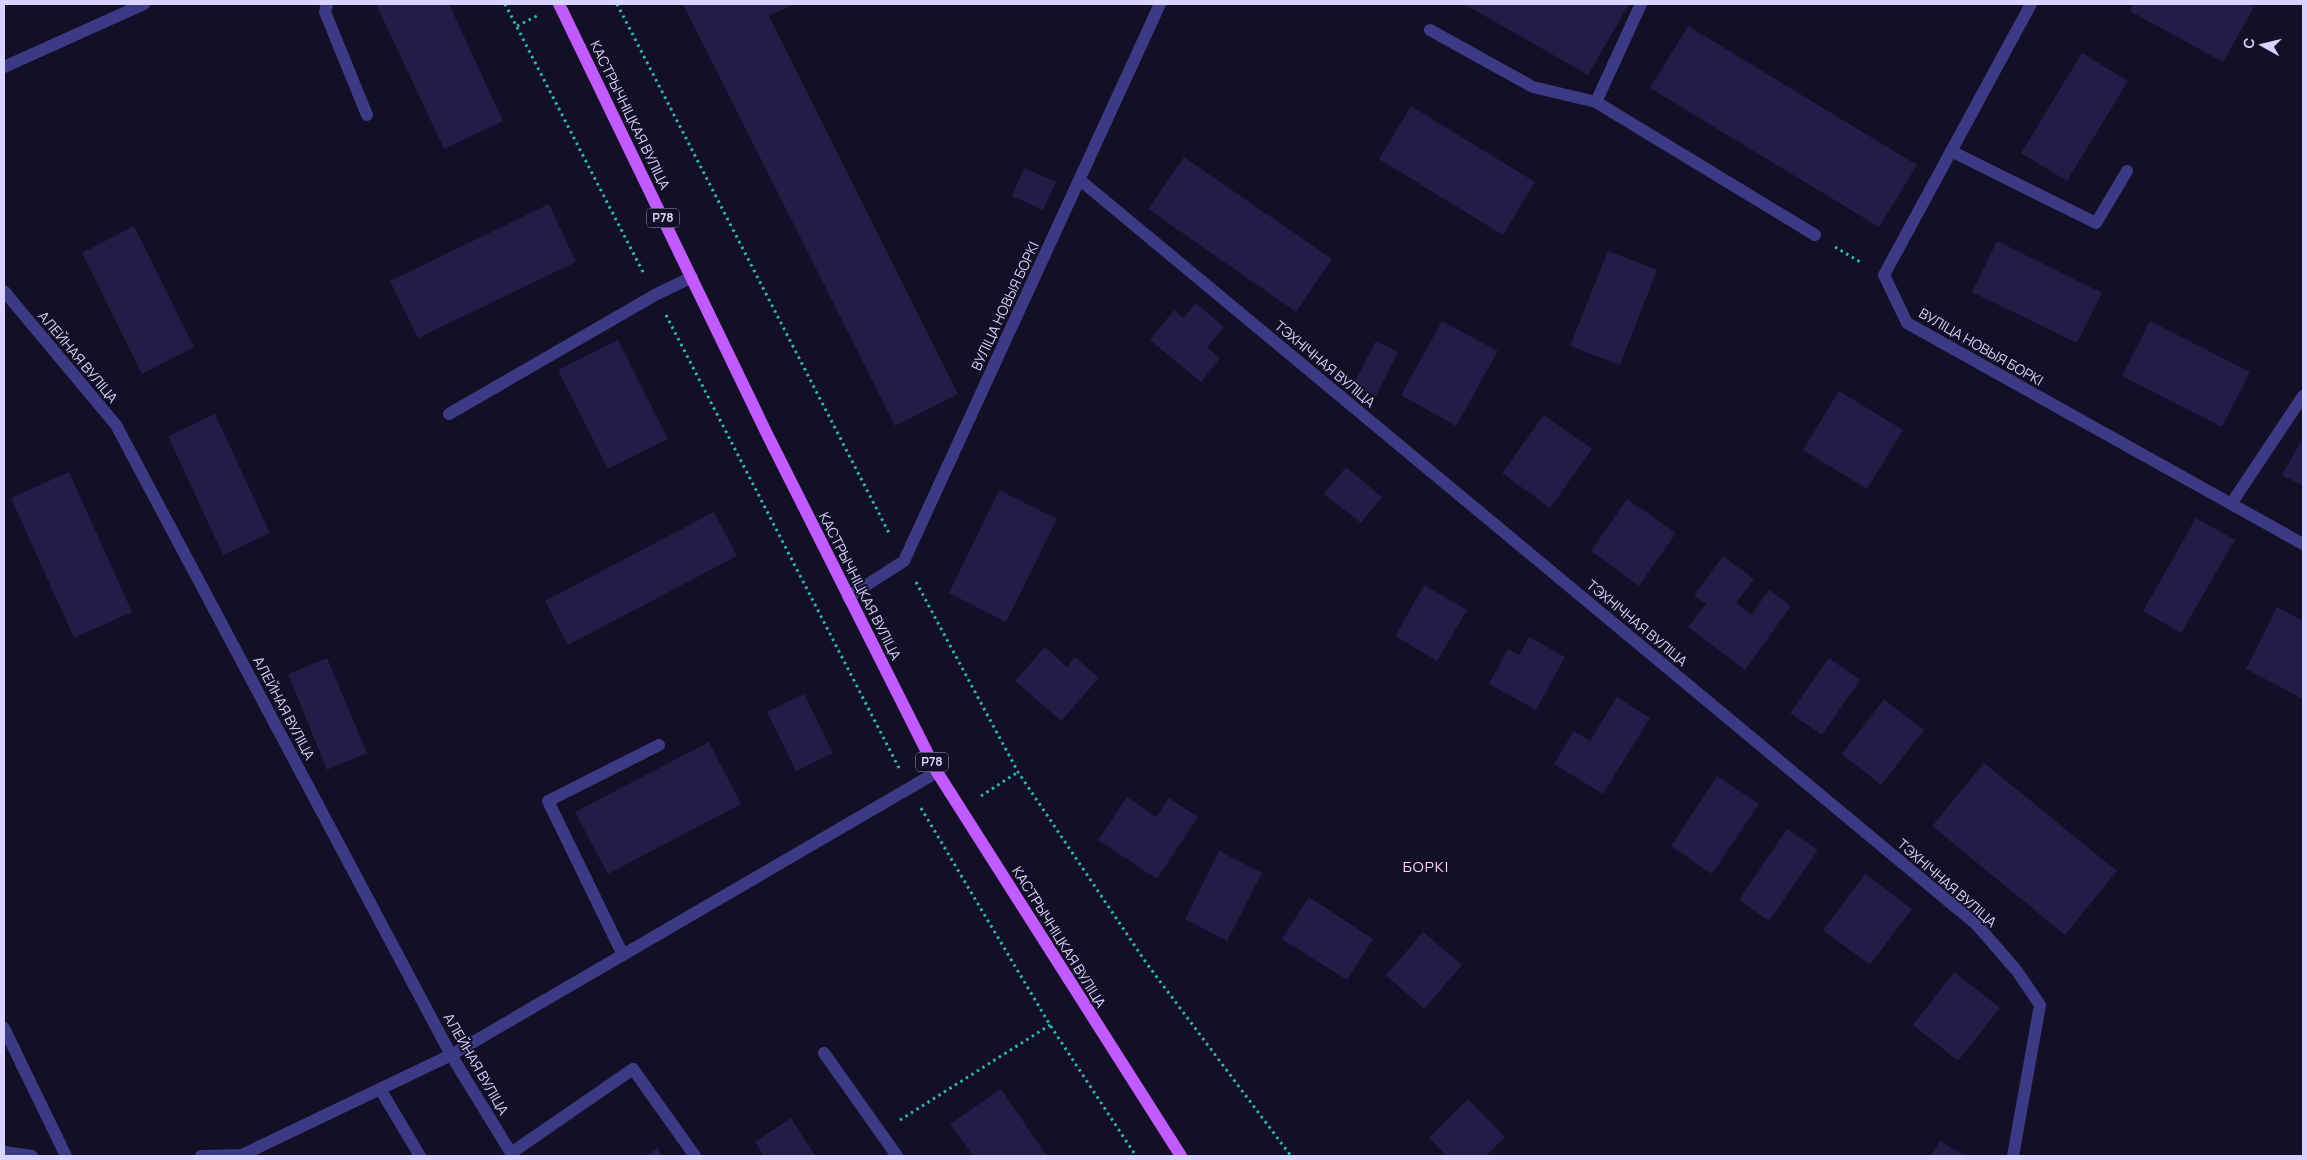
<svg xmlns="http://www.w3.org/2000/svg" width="2307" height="1160" viewBox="0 0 2307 1160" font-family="Manrope,sans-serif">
	<rect width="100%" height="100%" fill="#130f26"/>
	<path fill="#241b47" d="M376 4H449L503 121 444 149Z
		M683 4H794L769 16 958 394 895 426Z
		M1464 4H1629L1588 75Z
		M2134 4H2248L2254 7 2223 62 2130 11Z
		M1688 26 1917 165 1879 227 1650 88Z
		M2082 53 2128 81 2067 181 2021 153Z
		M1411 106 1535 182 1503 235 1379 159Z
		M1184 157 1332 259 1296 312 1148 209Z
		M1024 168 1056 182 1043 210 1012 196Z
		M549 204 576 262 418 338 390 281Z
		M134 226 194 347 142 374 82 253Z
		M1997 241 2102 293 2077 343 1972 292Z
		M1608 251 1657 270 1620 365 1570 346Z
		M1196 303 1224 327 1207 347 1220 358 1201 382 1150 340 1174 310 1183 318Z
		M1442 321 1498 351 1456 426 1401 395Z
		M2150 321 2250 372 2222 427 2122 376Z
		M618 340 668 439 608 469 558 370Z
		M1376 341 1398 352 1376 396 1353 385Z
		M1839 391 1903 430 1867 489 1803 450Z
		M215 414 270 533 223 555 168 436Z
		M1544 415 1592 449 1550 508 1502 473Z
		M2303 438V486L2282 475Z
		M1346 467 1382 497 1361 523 1324 494Z
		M69 472 132 612 74 638 11 498Z
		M999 490 1057 519 1006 622 949 593Z
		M1627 499 1676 533 1639 586 1591 551Z
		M714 512 737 556 568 645 545 601Z
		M2196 518 2235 540 2181 633 2143 611Z
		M1723 556 1754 579 1736 603 1751 615 1769 590 1791 606 1745 670 1688 627 1706 604 1694 595Z
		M1424 585 1467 610 1437 661 1395 636Z
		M2277 607 2303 621V699L2246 669Z
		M1529 637 1565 657 1536 710 1489 684 1508 649 1519 655Z
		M1045 647 1067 667 1075 657 1099 678 1061 721 1015 681Z
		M327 658 367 753 327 770 288 674Z
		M1829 658 1860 680 1822 735 1790 713Z
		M804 694 833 753 796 771 767 712Z
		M1617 697 1650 718 1603 794 1554 764 1574 731 1590 741Z
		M1884 699 1924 730 1881 785 1842 754Z
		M709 742 741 804 608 874 575 812Z
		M1984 763 2117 871 2065 935 1932 826Z
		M1717 776 1759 804 1712 874 1671 846Z
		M1127 797 1156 817 1169 798 1198 817 1157 879 1098 840Z
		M1787 829 1818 850 1769 921 1739 900Z
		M1219 851 1262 873 1227 941 1185 919Z
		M1865 874 1912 909 1870 965 1823 930Z
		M1309 897 1373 939 1347 980 1282 939Z
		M1423 932 1462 965 1424 1009 1386 975Z
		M1954 972 2000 1008 1958 1061 1913 1025Z
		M1001 1089 1047 1156H973L950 1124Z
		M1468 1099 1505 1137 1486 1156H1447L1429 1138Z
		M791 1118 815 1156H764L755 1142Z
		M1940 1141 1965 1156H1930Z
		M658 1148 662 1156H645Z"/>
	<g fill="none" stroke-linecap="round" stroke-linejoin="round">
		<path stroke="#2fb8b0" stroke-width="3" stroke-dasharray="2.5 4" stroke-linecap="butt" d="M505 4 644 274
			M617 4 889 533
			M517 26 539 15
			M1835 247 1862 263
			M666 315 899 768
			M916 582 1018 772 1147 964 1291 1156
			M981 796 1018 772
			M921 808 1050 1025 1136 1156
			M900 1120 1050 1025"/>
		<path stroke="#3d3a85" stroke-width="12" d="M327 4 325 12 367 115
			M1430 30 1533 87 1596 102 1815 235
			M4 67 144 4
			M1596 102 1641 4
			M1951 151 2096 223 2127 171
			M449 414 655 295 692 277
			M2231 504 2303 396
			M623 955 548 801 659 745
			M4 1028 66 1156
			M824 1053 897 1156
			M380 1089 420 1156
			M4 1152 32 1156
			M511 1153 633 1069 695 1156
			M201 1156 242 1155 451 1055"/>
		<path stroke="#3d3a85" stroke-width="12" d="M2031 4 1884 275 1907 323 2303 544
			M1080 180 1977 925 2017 971 2040 1005 2013 1156
			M4 291 116 425 451 1055 513 1156
			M848 597 904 561 1160 4
			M451 1055 937 772"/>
		<path stroke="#c25bff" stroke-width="12" d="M559 4 766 432 937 772 1181 1156"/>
	</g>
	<g text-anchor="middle" stroke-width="4" stroke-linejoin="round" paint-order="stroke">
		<g fill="#130f26" stroke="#9e99be" stroke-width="1">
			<rect x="647" y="208.5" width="32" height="19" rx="4"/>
			<rect x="916" y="752.5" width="32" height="19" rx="4"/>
		</g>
		<g font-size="12" font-weight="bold" fill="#d9d4ff">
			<text x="663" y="222">Р78</text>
			<text x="932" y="766">Р78</text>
		</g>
		<g font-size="14" fill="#d9d4ff" stroke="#130f26">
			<text transform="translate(630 115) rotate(64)" y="5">КАСТРЫЧНІЦКАЯ ВУЛІЦА</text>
			<text transform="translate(1005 306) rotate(-65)" y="5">ВУЛІЦА НОВЫЯ БОРКІ</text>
			<text transform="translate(1981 347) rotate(30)" y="5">ВУЛІЦА НОВЫЯ БОРКІ</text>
			<text transform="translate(78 357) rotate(50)" y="5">АЛЕЙНАЯ ВУЛІЦА</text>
			<text transform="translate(1325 364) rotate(40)" y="5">ТЭХНІЧНАЯ ВУЛІЦА</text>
			<text transform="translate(860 586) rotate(63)" y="5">КАСТРЫЧНІЦКАЯ ВУЛІЦА</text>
			<text transform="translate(1637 623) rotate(40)" y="5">ТЭХНІЧНАЯ ВУЛІЦА</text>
			<text transform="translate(284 708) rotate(62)" y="5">АЛЕЙНАЯ ВУЛІЦА</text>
			<text transform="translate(1947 883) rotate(41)" y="5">ТЭХНІЧНАЯ ВУЛІЦА</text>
			<text transform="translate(1059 937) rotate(58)" y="5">КАСТРЫЧНІЦКАЯ ВУЛІЦА</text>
			<text transform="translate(476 1064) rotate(60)" y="5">АЛЕЙНАЯ ВУЛІЦА</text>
		</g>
		<g font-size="15" letter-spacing="1" fill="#ffd6f0" stroke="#130f26">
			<text x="1426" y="872">БОРКІ</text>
		</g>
	</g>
	<rect width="2307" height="1160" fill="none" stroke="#d9d4ff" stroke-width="10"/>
	<g transform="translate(2262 45) rotate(278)" stroke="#130f26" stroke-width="4" paint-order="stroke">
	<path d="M0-4L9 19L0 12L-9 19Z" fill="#d9d4ff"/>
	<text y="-8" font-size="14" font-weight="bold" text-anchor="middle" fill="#d9d4ff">С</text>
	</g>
</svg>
